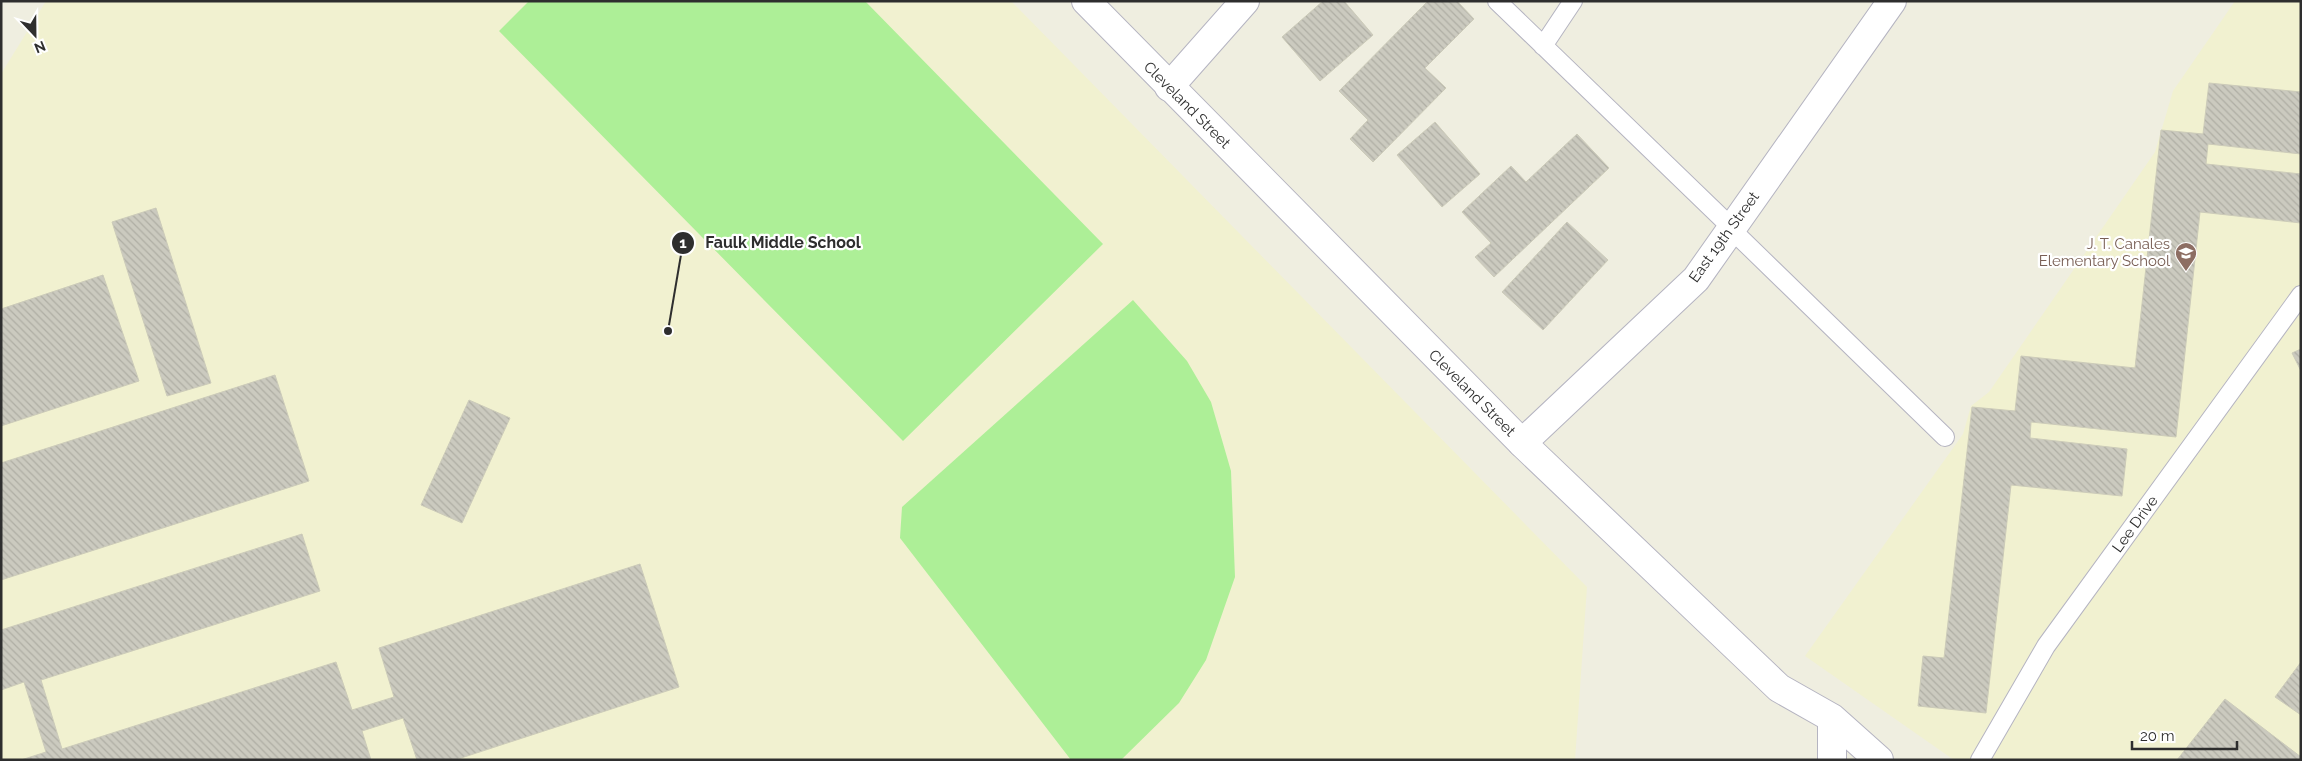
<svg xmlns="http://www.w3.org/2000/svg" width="2302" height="761" viewBox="0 0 2302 761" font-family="Raleway,sans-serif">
	<defs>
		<pattern id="building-back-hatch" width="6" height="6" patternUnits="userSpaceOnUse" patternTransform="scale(1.25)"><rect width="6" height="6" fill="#cbcabf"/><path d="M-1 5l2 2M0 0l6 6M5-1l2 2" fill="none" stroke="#afaea4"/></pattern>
	</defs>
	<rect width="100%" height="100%" fill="#efeee0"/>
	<path fill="#f1f1d0" d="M46 1H1011L1587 587 1575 760H1V74Z
		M2235 1H2301V760H1954L1805 656 1963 434 1971 406 1989 392 2155 152 2173 91Z"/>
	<path fill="#adef97" d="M529 1H865L1103 244 903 441 499 31Z
		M1133 300 1187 361 1211 402 1231 471 1235 577 1206 660 1179 703 1121 760H1071L900 538 902 507Z"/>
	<path fill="url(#building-back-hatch)" stroke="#cccbb9" d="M1323 1H1344L1373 35 1320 81 1282 37Z
		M1428 1H1457L1474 19 1425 68 1446 88 1373 162 1350 139 1368 120 1339 91Z
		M2209 83 2301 92V154L2208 144 2206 164 2301 174V223L2200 212 2176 437 2031 422 2030 438 2127 449 2122 496 2011 485 1986 713 1918 706 1923 656 1944 658 1972 407 2015 411 2021 356 2135 368 2161 130 2203 134Z
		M1435 122 1480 174 1442 207 1397 155Z
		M1577 134 1609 168 1494 277 1475 257 1491 243 1462 212 1511 166 1526 182Z
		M156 208 211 383 167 396 112 222Z
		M1567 222 1608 260 1543 330 1502 292Z
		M103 275 139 381 1 426V309Z
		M2301 349V371L2292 353Z
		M275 375 309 481 1 580V463Z
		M469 400 510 418 462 523 421 505Z
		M302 534 320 591 41 680 62 749 336 662 352 710 394 697 379 648 640 564 679 687 455 760H417L403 718 362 731 371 760H21L46 752 24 682 1 690V630Z
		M2301 662V715L2275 697Z
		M2225 699 2301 757V760H2177Z"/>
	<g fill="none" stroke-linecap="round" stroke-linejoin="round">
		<g stroke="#b5b4c1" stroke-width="20">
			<path id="service" d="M1497 1 1732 228 1734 232 1945 437
				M1543 46 1573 1
				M1980 760 2046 646 2301 295"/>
		</g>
		<g stroke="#b5b4c1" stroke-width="30">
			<path id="minor" d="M1169 87 1245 1
				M1522 443 1696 279 1892 1"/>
		</g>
		<g stroke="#b5b4c1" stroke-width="30">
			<path id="tertiary" d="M1086 1 1522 443 1779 688 1832 718 1879 760
				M1832 718V760"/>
		</g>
		<use href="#service" stroke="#fff" stroke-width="18"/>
		<use href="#minor" stroke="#fff" stroke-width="28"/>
		<use href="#tertiary" stroke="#fff" stroke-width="28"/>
	</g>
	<defs>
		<g id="school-pin" transform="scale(1.125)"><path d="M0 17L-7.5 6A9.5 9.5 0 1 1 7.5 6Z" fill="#8d6e63" stroke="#fff"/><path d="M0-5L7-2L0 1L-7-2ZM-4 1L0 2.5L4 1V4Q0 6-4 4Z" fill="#fff"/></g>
	</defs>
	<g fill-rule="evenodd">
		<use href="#school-pin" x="2186" y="253"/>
	</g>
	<g text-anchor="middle" stroke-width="4.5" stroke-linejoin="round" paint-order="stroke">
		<g font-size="15" fill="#2e2e2e" stroke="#fff">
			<text transform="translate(1187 105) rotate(45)" y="5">Cleveland Street</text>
			<text transform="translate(1724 237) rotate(-54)" y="5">East 19th Street</text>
			<text transform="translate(1472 393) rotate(45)" y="5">Cleveland Street</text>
			<text transform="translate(2135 524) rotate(-54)" y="5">Lee Drive</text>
		</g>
		<g font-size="15" fill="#785e54" stroke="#fff" text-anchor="end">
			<text x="2170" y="249">J. T. Canales<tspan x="2170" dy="17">Elementary School</tspan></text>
		</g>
	</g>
	<path fill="none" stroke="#2e2e2e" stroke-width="2" d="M668 331L683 243"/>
	<g fill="#2e2e2e" stroke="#fff" stroke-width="2">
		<circle cx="668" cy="331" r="5"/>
		<circle cx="683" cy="243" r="12"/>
	</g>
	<g font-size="15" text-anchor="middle" font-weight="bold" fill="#fff">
		<text x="683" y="248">1</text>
	</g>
	<g font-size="16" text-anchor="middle" font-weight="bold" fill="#2e2e2e" stroke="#fff" stroke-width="4.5" stroke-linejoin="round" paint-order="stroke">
		<text x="783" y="248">Faulk Middle School</text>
	</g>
	<rect width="2302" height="761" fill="none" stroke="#2e2e2e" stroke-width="5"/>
	<g transform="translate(35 35) rotate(158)" stroke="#ffffff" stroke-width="4" paint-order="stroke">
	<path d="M0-4L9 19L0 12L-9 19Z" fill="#2e2e2e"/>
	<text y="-8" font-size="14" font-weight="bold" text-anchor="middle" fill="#2e2e2e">N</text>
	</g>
	<path d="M2132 741v8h105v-8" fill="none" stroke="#2e2e2e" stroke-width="2.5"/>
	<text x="2140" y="741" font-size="15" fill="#2e2e2e" stroke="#ffffff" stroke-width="4" paint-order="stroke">20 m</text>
</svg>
